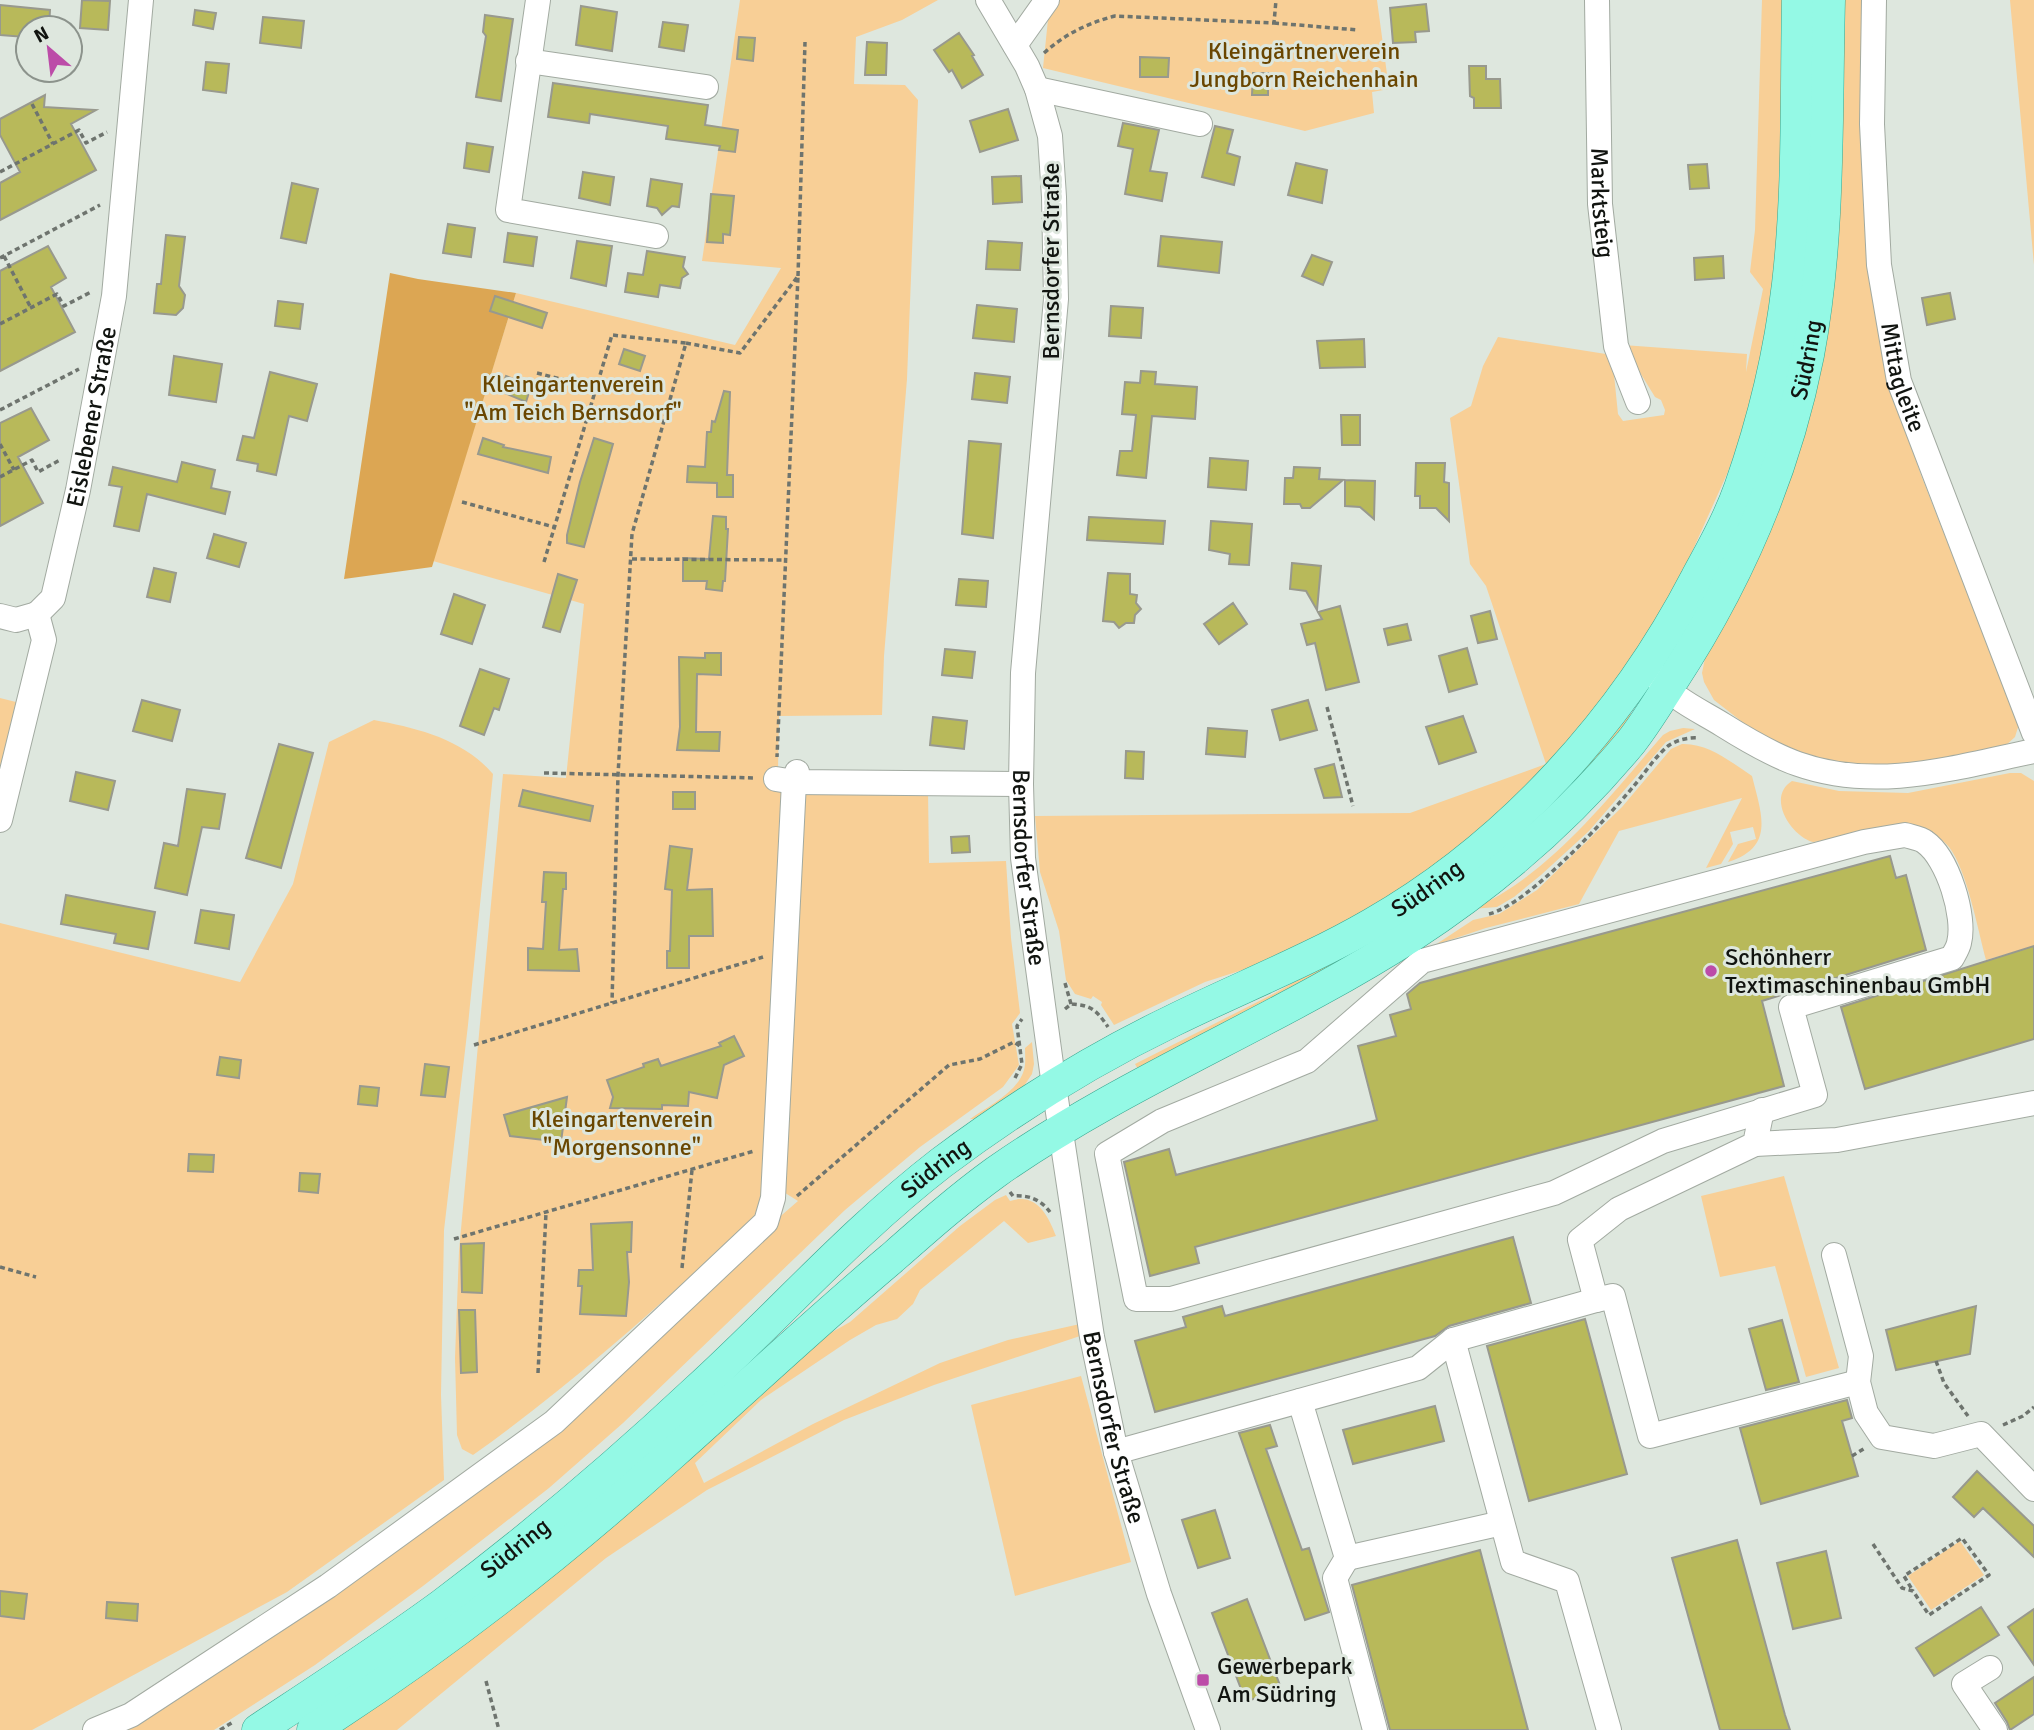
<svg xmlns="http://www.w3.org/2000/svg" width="2034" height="1730" viewBox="0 0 2034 1730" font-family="Signika,sans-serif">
	<rect width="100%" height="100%" fill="#dee7de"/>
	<path fill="#f8cf96" d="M740 0H938L902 20 856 37 854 84 905 85 918 100 907 379 884 656 882 715 779 716 778 770 785 788 771 1203C675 1291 580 1379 473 1455L462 1449 457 1435 455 1358 459 1251 503 774 566 778 584 604 433 561 516 293 735 345 781 268 702 261Z
		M1050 0H1377L1389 89 1372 92 1374 113 1305 131 1043 68Z
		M1762 0H1786L1782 191 1771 319 1746 424 1727 474 1682 574 1652 626 1613 686 1518 801 1396 896 1280 958 1205 982 1114 1025 1101 1005 1102 1002 1093 996 1091 999 1075 994 1066 980 1059 931 1040 872 1035 816 1410 813 1546 764 1486 586 1470 564 1450 418 1471 406 1483 366 1498 337 1612 355 1618 414 1623 421 1664 415 1665 410 1661 400 1655 397 1623 345 1747 354 1746 372 1763 289 1750 272 1755 230Z
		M1839 0H1865L1893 394 1921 475 2019 724 2015 737 2004 747 1908 766 1830 763 1783 746 1750 728 1714 700 1704 682 1702 673Z
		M2010 0H2034V265Z
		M0 698 24 704 0 786Z
		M1623 708 1634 717 1550 812 1400 930 1139 1071 1135 1064 1275 993 1372 937Z
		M374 720C417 728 463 739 493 774L468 1025 444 1230 441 1395 444 1480 287 1592 32 1730H0V923L240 982 293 884 329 742Z
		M1683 728 1695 729 1666 742 1589 831 1541 875 1514 897 1497 907 1472 909C1549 876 1609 797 1663 735L1670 731Z
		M1682 744C1708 743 1731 762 1752 776 1761 813 1776 847 1728 862L1738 844 1756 839 1753 827 1730 832 1733 844 1721 864 1706 868 1742 798 1619 831 1579 904 1486 928 1435 945 1473 920 1499 914 1537 890 1622 807 1671 749Z
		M2010 773H2021L2034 781V946L1986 960C1978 930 1967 870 1949 847 1941 838 1932 833 1922 828L1813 842C1791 836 1766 797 1792 781L1839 791 1908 793Z
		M928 790 929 863 1006 861 1011 938 1020 1013 1012 1024 1019 1065 1003 1087 920 1147 845 1210 623 1423 549 1488 423 1586 315 1665 214 1730H113L426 1525 798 1201 782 1191 804 794Z
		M1032 1042 1034 1064 1032 1074 1020 1092 985 1119H970C987 1107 1018 1092 1024 1070 1026 1063 1025 1055 1025 1048Z
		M1784 1176 1839 1368 1806 1377 1775 1266 1720 1277 1701 1196Z
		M1006 1195 1010 1201C1036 1192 1048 1215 1056 1236L1028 1243 1004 1221 920 1290 913 1304 897 1319 876 1325 850 1340 761 1400 695 1463 704 1483 813 1424 940 1363 1008 1340 1080 1324V1336L934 1385 844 1420 707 1490 606 1558 397 1730H334L811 1344 850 1322 960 1226 995 1200Z
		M1081 1376 1131 1562 1015 1596 971 1405Z
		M1960 1541 1984 1575 1931 1610 1908 1576Z"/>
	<path fill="#dca653" d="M390 273 418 279 516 293 432 567 344 579Z"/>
	<path fill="#b8b95a" stroke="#98998e" stroke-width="2" d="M82 0 110 1 108 30 80 28Z
		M1426 4 1429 31 1415 32 1416 42 1393 43 1390 8Z
		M0 5 50 10 49 28H26L25 37 0 35Z
		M581 6 617 12 612 51 576 45Z
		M195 10 216 13 213 29 193 25Z
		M485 15 513 19 501 101 476 97 486 36 483 32Z
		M263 17 304 21 301 48 260 43Z
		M663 22 688 25 684 51 659 47Z
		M959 33 974 55 972 56 983 75 962 88 952 70 949 72 934 50Z
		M739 37 755 38 753 61 737 59Z
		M867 42 887 43 886 75H865Z
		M1140 57 1169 58 1168 77H1140Z
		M206 62 229 64 226 93 203 90Z
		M1469 66H1486V79H1500L1501 108H1474V98L1470 96Z
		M1253 73H1268V95H1252Z
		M553 83 708 105 705 125 738 130 735 152 719 150 720 146 666 139 668 126 590 114 589 123 548 117Z
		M45 95 44 107 96 110 71 124 96 170 0 220V183L20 172 0 135V119Z
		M1008 109 1018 140 980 152 970 121Z
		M1123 123 1159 130 1150 171 1167 173 1162 201 1125 194 1133 149 1118 146Z
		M1215 126 1233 130 1227 153 1240 157 1234 185 1202 177Z
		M467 143 493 147 489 172 464 168Z
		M1296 163 1327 170 1322 203 1288 195Z
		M1707 164 1709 188 1690 189 1688 165Z
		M583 172 614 177 610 205 579 198Z
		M1021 176 1022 202 993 204 992 177Z
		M651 179 682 184 679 207 672 206 662 215 657 208 647 206Z
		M292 183 318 189 306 243 281 238Z
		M711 194 734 196 730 235 723 234V243L707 242Z
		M448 224 475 228 471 257 443 253Z
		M508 233 537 237 533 266 504 262Z
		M166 235 185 237 179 286 185 295 183 308 176 315 154 313 157 284H161Z
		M1161 236 1222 242 1219 273 1158 266Z
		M577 241 612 246 606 286 571 278Z
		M988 241 1022 243 1020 270 986 269Z
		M48 246 66 278 51 287 75 332 0 371V271Z
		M647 251 685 257 683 267 688 274 682 278 680 288 660 285 658 297 625 292 628 273 643 275Z
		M1312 255 1332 262 1323 285 1302 276Z
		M1723 256 1724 278 1695 280 1694 258Z
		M1950 293 1955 319 1927 325 1922 298Z
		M495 296 547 313 542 328 490 311Z
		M278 301 303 304 300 329 275 326Z
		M977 305 1017 309 1014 342 973 338Z
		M1111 306 1143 308 1141 338 1109 336Z
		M1364 339 1365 367 1320 368 1317 341Z
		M624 349 645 356 640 371 619 364Z
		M174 356 222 364 216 402 169 395Z
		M1141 371 1156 372 1155 384 1197 387 1195 419 1152 416 1146 478 1117 475 1120 451H1132L1136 415 1122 414 1125 382 1140 383Z
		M270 372 317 384 307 421 289 416 276 475 257 471 258 464 237 460 243 436 254 438Z
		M975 373 1010 377 1007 403 972 399Z
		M506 376 531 386 526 402 500 391Z
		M724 391 730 392 727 475H733V497H717V483L687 482 688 466 705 467 707 432H711L712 421 715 422Z
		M31 408 49 440 18 457 43 503 0 526V423Z
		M1341 415H1360V445H1342Z
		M483 438 504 445 503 447 551 457 548 473 478 454Z
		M594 438 613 444 584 547 567 543V535L580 482Z
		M969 441 1001 444 993 538 962 534Z
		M1210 458 1248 461 1246 490 1208 487Z
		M182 462 215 470 211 488 230 492 225 514 147 494 139 531 114 526 122 487 109 485 113 467 177 482Z
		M1416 463H1445L1444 482 1449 483V521L1436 508H1420V496H1415Z
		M1294 467 1320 468 1319 479 1343 480 1310 508H1302L1300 504H1284L1285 478H1293Z
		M1345 480 1375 481 1374 519 1360 507 1345 506Z
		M713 516 726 517V529H728L725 581H723L722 591 706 589 707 581H683V558L709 559Z
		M1089 517 1165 521 1163 544 1087 540Z
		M1211 521 1252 524 1249 565 1229 564 1230 554 1209 550Z
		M214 534 246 543 239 567 207 558Z
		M1292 563 1321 566 1317 610 1306 591 1290 589Z
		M154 568 176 573 170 602 147 597Z
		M1108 573 1130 574V594L1137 595 1136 603 1141 609 1135 615 1134 623H1126L1119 628 1114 622 1103 621Z
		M558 574 577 580 560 632 543 627Z
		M959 579 988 581 986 607 956 605Z
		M454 594 485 605 472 644 441 634Z
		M1233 603 1247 624 1219 644 1204 624Z
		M1340 606 1359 682 1326 690 1315 643 1307 645 1301 624 1322 619 1318 612Z
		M1490 611 1497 639 1478 643 1471 616Z
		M1407 624 1411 640 1388 645 1384 629Z
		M1467 648 1477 684 1449 692 1439 656Z
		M945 649 975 652 972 678 942 675Z
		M705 653H721V675L697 674 696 732H720L719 751 677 750 680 727 679 657 705 658Z
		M480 669 509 679 499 710 494 708 484 735 460 726Z
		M142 700 180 710 172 741 133 731Z
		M1308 700 1317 730 1280 740 1272 710Z
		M1463 716 1476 752 1439 764 1426 727Z
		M933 717 967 721 964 749 930 745Z
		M1208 728 1247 731 1245 757 1206 754Z
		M279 744 313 753 281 868 246 858Z
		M1126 751 1144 752 1143 779 1125 778Z
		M1334 764 1342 797 1324 798 1315 769Z
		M76 772 115 781 108 810 70 801Z
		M187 789 225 794 219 829 202 827 187 895 155 888 164 843 178 846Z
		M523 790 593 806 590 821 519 806Z
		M673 792H695V809H673Z
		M969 836 970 852 952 853 951 837Z
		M670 846 692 849 687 890 712 889 713 936H689V968H667V951H670L672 890 665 889Z
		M1890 856 1896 878 1906 875 1926 950 1762 1001 1784 1086 1195 1247 1199 1263 1150 1276 1124 1162 1169 1149 1176 1175 1377 1120 1358 1046 1396 1036 1390 1015 1411 1009 1407 994 1420 983Z
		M544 872 566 873V889H563L559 950 577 949 579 971 528 970V948L543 949 546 902H542Z
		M66 895 155 912 148 949 114 943 116 934 61 924Z
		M201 910 234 915 229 949 195 943Z
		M2034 946V1039L1865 1089 1841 1007Z
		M734 1036 744 1056 724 1065 717 1098 689 1092 688 1106 662 1105V1109L610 1108 613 1097 607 1080 644 1067 643 1064 658 1059 661 1066 721 1046 719 1043Z
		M220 1057 241 1060 239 1078 217 1075Z
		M425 1064 449 1067 445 1097 421 1095Z
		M360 1086 379 1088 377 1106 358 1104Z
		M567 1097 561 1142 510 1136 504 1115Z
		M189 1154 214 1155 213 1172 188 1171Z
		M300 1173 320 1174 318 1193 299 1191Z
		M632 1222 631 1252H627L629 1282 626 1316 580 1314 582 1286H578L579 1270H593L591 1224Z
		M1513 1237 1531 1303 1449 1326 1435 1336 1155 1412 1135 1341 1186 1327 1183 1317 1222 1306 1225 1316Z
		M484 1243 482 1293 462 1292 461 1244Z
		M1976 1306 1970 1354 1896 1370 1886 1330Z
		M459 1310H475L477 1372 461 1373Z
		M1585 1319 1627 1474 1529 1501 1487 1346Z
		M1782 1320 1799 1382 1766 1390 1749 1329Z
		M1847 1400 1852 1418 1842 1421 1858 1476 1761 1504 1740 1428Z
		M1435 1406 1444 1441 1353 1464 1343 1430Z
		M1270 1425 1277 1446 1266 1449 1302 1550 1309 1548 1329 1612 1305 1620 1239 1433Z
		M1977 1471 2034 1526V1557L1983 1508 1974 1517 1953 1497Z
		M1215 1510 1230 1558 1198 1568 1182 1520Z
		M1737 1540 1785 1715 1790 1730H1720L1672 1558Z
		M1480 1550 1528 1730H1390L1352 1585Z
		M1826 1551 1841 1618 1793 1629 1777 1563Z
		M0 1591 27 1594 24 1619 0 1616Z
		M1247 1599 1281 1688 1246 1702 1212 1613Z
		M107 1602 138 1604 137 1621 106 1618Z
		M1981 1607 1999 1635 1934 1676 1916 1648Z
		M2034 1609V1665L2008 1627Z
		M2034 1677V1714L2010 1730 2007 1722 1995 1703Z"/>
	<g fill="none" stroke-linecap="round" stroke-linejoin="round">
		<g stroke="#a2aaa1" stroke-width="26">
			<g id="minor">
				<path d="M538 0 508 210 656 236"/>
				<path id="s1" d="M988 0 1027 66 1037 89 1050 136 1054 197 1056 299 1023 673 1021 784 1023 858 1054 1086 1092 1337 1116 1452 1159 1594 1208 1730"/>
				<path id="s2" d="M1597 0 1600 204 1616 346 1638 402"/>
				<path id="s3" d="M1874 0 1872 124 1879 265 1899 381 2034 733"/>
				<path d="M1015 45 1047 0"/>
				<path d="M528 61 706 87"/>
				<path d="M1037 89 1200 124"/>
				<path id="s4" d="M37 614 53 598 78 490 114 296 141 0"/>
				<path d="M0 616 16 620 37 614"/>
				<path d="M1655 675C1672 699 1699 710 1723 725 1747 740 1772 755 1798 764 1877 792 1956 767 2034 751"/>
				<path d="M776 779 794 782 1021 784"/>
				<path d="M0 820 44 640 37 614"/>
				<path d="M1905 835C1911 837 1920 838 1925 842 1948 858 1966 917 1959 943 1958 948 1954 954 1952 958L1791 1007 1815 1095 1663 1141 1554 1193 1171 1299H1136L1107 1154 1162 1121 1307 1061 1422 961 1864 842Z"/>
				<path d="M1755 1144 1837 1140 2034 1103"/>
				<path d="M1834 1255 1861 1356 1858 1382 1866 1413 1882 1437 1934 1446 1981 1434 2034 1489"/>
				<path d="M1596 1300 1613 1296 1650 1436 1858 1382"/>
				<path d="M1453 1340 1513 1562 1567 1581 1609 1730"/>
				<path d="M1300 1401 1347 1558 1335 1578 1375 1730"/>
				<path d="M1116 1452 1418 1368 1453 1340 1596 1300 1580 1240 1619 1209 1755 1144 1762 1110"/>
				<path d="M1347 1558 1502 1523"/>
				<path d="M1990 1668 1964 1684 1995 1730"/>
				<path d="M95 1730 131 1715 328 1586 554 1422 766 1222 773 1198 794 782 797 772"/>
			</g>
		</g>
		<g stroke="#38a68f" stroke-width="33">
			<g id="major">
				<path id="s5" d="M258 1730C320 1689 382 1649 442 1605 531 1538 616 1466 697 1390 779 1315 853 1231 941 1163 1013 1109 1091 1060 1172 1021 1239 988 1308 961 1372 924 1510 845 1624 718 1697 577 1713 548 1729 519 1740 488 1763 423 1780 353 1788 284 1799 190 1796 94 1798 0"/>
				<path id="s6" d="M313 1730C441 1648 560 1555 672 1454 746 1388 817 1321 892 1258 926 1228 960 1198 996 1172 1127 1080 1277 1022 1411 936 1494 882 1568 818 1631 742 1646 723 1659 701 1672 681 1737 582 1785 471 1808 355 1830 238 1826 118 1829 0"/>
			</g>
		</g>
		<path stroke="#6e746e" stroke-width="3.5" stroke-dasharray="5 3.5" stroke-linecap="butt" d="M1274 23 1358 30
			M1044 53C1065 34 1088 23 1115 16L1274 23 1276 0
			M32 104 53 144
			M0 172 79 130 86 143 107 132
			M4 256 31 308
			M0 258 100 205
			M798 276 805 42
			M0 324 57 294 64 306 91 292
			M686 343 740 353 798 276 777 757
			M537 373 596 388
			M0 410 79 369
			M0 444 14 470
			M0 477 32 460 38 472 60 460
			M462 502 554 527
			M632 559 784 560
			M544 562 612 335 686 343 632 534 618 775 612 1003
			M1327 707 1353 806
			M544 773 756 778
			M1489 914C1529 904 1606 819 1633 787 1644 774 1655 757 1668 746 1676 740 1689 737 1699 738
			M1065 983 1071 1004
			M1065 1009 1071 1004C1092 1005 1097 1011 1108 1027
			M474 1045 763 957
			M1015 1078 1022 1064 1017 1026 1022 1019
			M1010 1192 1013 1196C1029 1195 1040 1199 1050 1212
			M797 1196 949 1065 980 1059 1014 1042 1020 1046
			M454 1239 754 1151
			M0 1267 36 1277
			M682 1268 692 1170
			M1936 1361 1944 1383 1968 1416
			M538 1373 546 1213
			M2003 1425 2023 1416 2034 1407
			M1852 1456 1865 1448
			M1873 1544 1902 1588 1913 1591 1929 1615 1989 1575 1962 1538 1904 1576 1913 1591
			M486 1681 499 1730
			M220 1730 233 1722"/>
		<use href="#minor" stroke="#fff" stroke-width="24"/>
		<use href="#major" stroke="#94f9e5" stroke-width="32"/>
	</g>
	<g fill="#bc4ca8" stroke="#dee7de" stroke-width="2.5">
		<circle cx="1711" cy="971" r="7"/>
		<rect x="1196" y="1673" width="14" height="14" rx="3.5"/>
	</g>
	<g text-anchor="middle" stroke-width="6" stroke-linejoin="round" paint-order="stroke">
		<g font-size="24" fill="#6a4600" stroke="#dee7de">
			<text x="1304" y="59">Kleingärtnerverein<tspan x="1304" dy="28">Jungborn Reichenhain</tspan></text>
			<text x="573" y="392">Kleingartenverein<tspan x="573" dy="28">"Am Teich Bernsdorf"</tspan></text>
			<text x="622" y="1127">Kleingartenverein<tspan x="622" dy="28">"Morgensonne"</tspan></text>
		</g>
		<g font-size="24" fill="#111410" stroke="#dee7de">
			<text dy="8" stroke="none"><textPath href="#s2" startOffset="203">Marktsteig</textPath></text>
			<text transform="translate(1051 261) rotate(-90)" y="8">Bernsdorfer Straße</text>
			<text dy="8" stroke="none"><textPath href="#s6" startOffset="2079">Südring</textPath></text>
			<text dy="8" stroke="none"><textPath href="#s3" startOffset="380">Mittagleite</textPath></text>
			<text dy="8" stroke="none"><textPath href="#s4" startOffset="208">Eislebener Straße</textPath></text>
			<text dy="8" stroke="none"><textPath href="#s1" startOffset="884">Bernsdorfer Straße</textPath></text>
			<text dy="8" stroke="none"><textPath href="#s5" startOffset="1449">Südring</textPath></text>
			<text dy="8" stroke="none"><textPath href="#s5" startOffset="882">Südring</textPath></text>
			<text dy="8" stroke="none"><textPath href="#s1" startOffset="1451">Bernsdorfer Straße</textPath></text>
			<text dy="8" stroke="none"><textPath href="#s5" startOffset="315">Südring</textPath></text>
		</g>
		<g font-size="24" fill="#111410" stroke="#dee7de" text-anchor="start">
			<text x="1725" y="965">Schönherr<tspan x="1725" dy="28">Textimaschinenbau GmbH</tspan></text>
			<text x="1217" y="1674">Gewerbepark<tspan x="1217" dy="28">Am Südring</tspan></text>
		</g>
	</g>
	<g transform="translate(49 49) rotate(332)"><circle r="33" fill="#dee7de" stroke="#8c938c" stroke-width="2"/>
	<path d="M0-5L12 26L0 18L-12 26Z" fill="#bc4ca8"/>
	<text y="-10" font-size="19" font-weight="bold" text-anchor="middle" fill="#111410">N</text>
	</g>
</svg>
